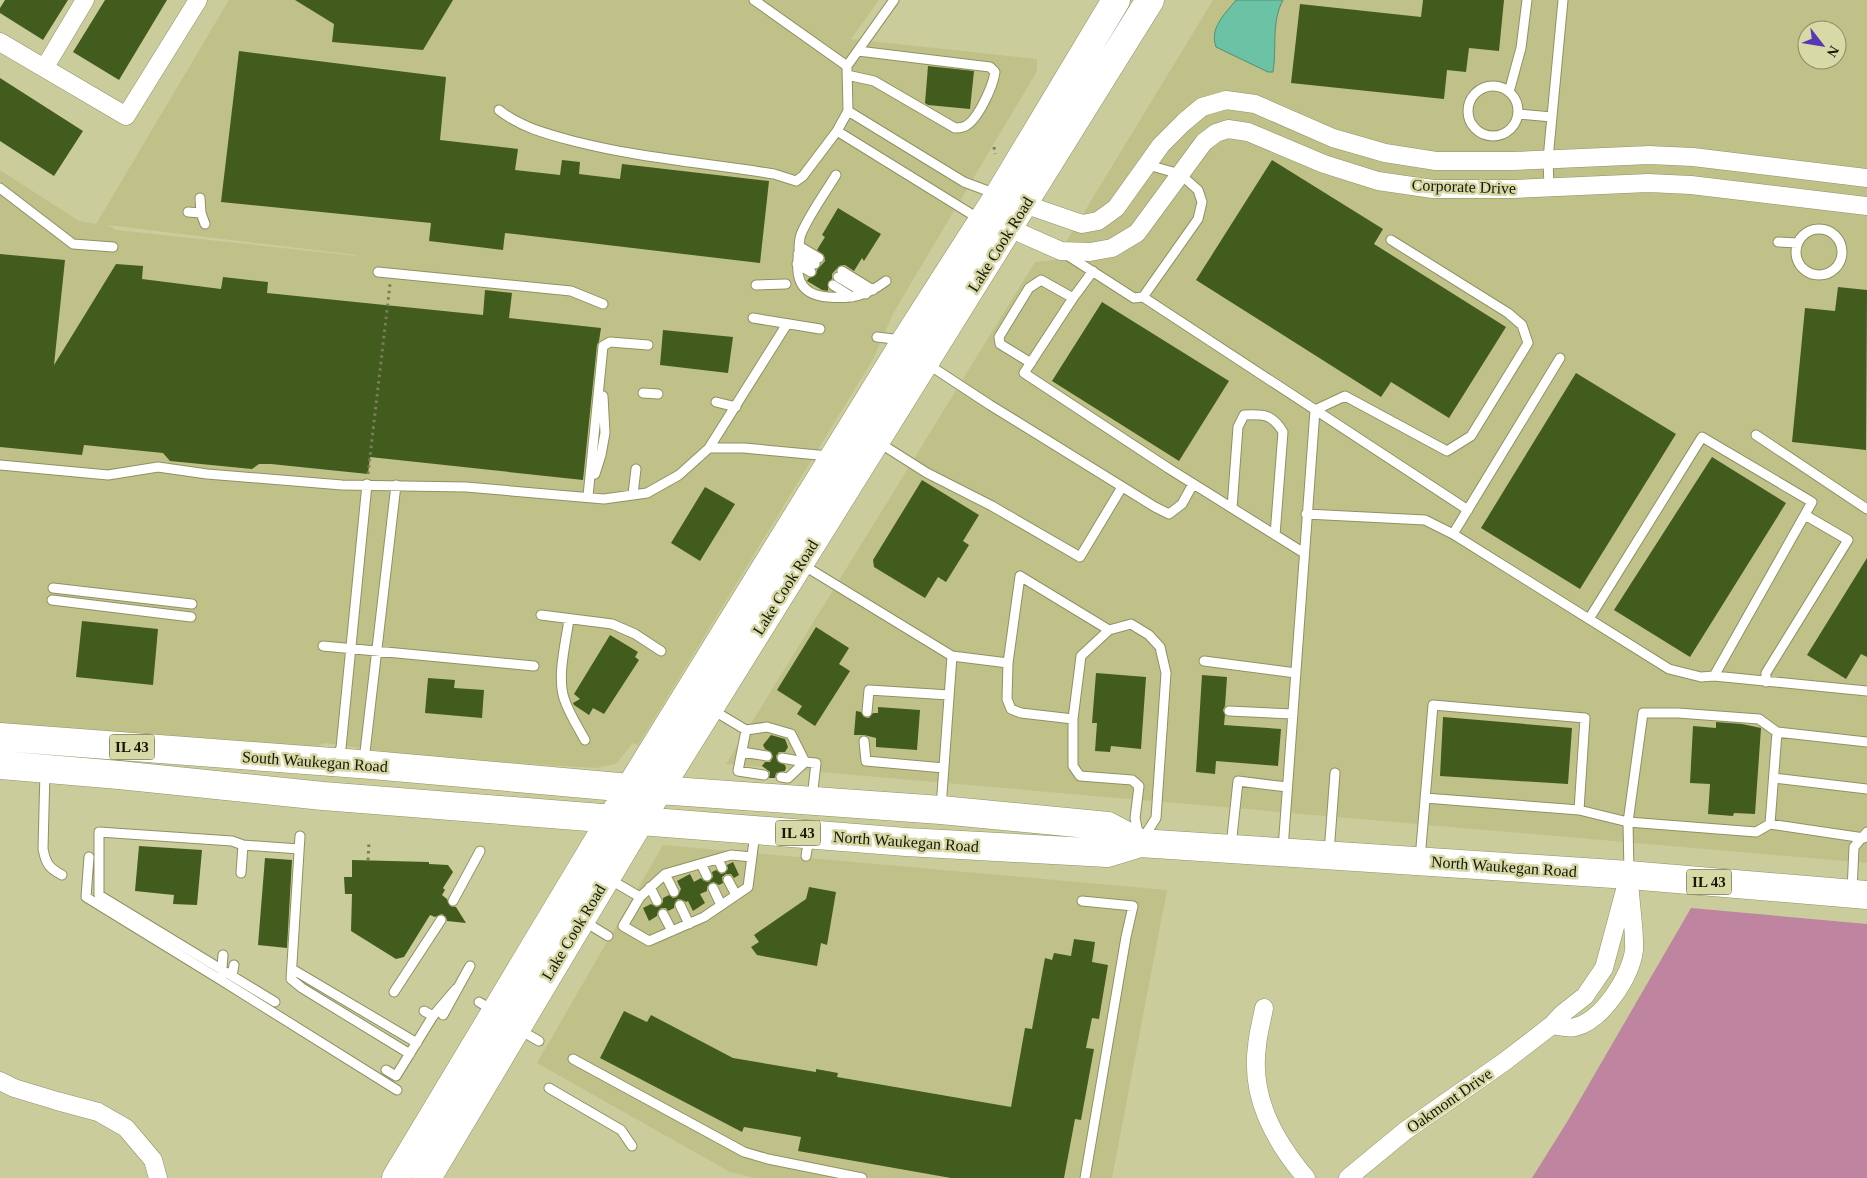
<svg xmlns="http://www.w3.org/2000/svg" width="1867" height="1178" viewBox="0 0 1867 1178" font-family="Georgia,serif">
	<rect width="100%" height="100%" fill="#cacc9b"/>
	<path fill="#c0c189" fill-rule="evenodd" d="M229 0H879L851 39 1037 59V71L894 312 873 359 638 745 633 743 616 764 596 768 561 766 415 756 326 743 313 747 273 745 0 723V170L79 221 96 224ZM107 225 357 255V256L116 230Z
		M1213 0H1867V863L726 764 1035 262 1055 260ZM1807 30H1837V60H1807Z
		M663 845 1167 890 1112 1178H756L730 1172 537 1063Z"/>
	<path fill="#be84a0" d="M1691 908 1867 924V1178H1532L1567 1122Z"/>
	<path fill="#6bc2a4" stroke="#528f74" d="M1236 0H1283C1271 22 1277 48 1273 72H1268L1216 47C1209 28 1225 14 1236 0Z"/>
	<path fill="#415c1c" d="M5 0H68L43 40 0 13V8Z
		M105 0H167L119 80 73 52Z
		M295 0H453L423 50 332 42 334 24Z
		M1423 0H1504L1499 51 1469 48 1466 72 1447 70 1444 99 1291 83 1300 4 1421 17Z
		M239 51 446 77 440 140 518 149 515 170 560 175 562 160 580 162 579 174 620 179 622 164 769 181 760 263 505 233 503 250 429 241 431 223 221 202Z
		M928 66 974 71 970 109 928 105 925 103Z
		M0 78 83 131 54 176 0 141Z
		M1272 160 1383 229 1374 244 1506 327 1449 418 1391 382 1381 397 1196 280Z
		M838 208 881 234 864 261 862 258 854 271 845 265 839 266 832 274V279L828 282V291L822 290 807 281 809 278 816 275 817 270 825 261 824 255 817 250 825 237 822 235Z
		M0 254 65 260 54 365 116 264 143 266 142 279 221 289 223 277 268 282 267 293 483 315 485 290 512 293 509 318 601 328 599 341 597 345 583 480 370 457 368 474 271 464H259L252 469 170 461 163 453 84 445 82 455 0 447Z
		M1838 287 1867 290 1866 450 1792 442 1805 308 1835 311Z
		M1102 302 1229 381 1179 461 1052 381Z
		M663 330 733 337 728 373 660 365Z
		M1576 373 1676 434 1580 589 1481 528Z
		M1712 457 1786 503 1690 657 1614 610Z
		M922 480 979 515 963 541 969 545 946 582 938 577 925 598 874 567 873 560Z
		M705 487 735 504 700 561 671 543Z
		M1867 558V657L1861 654 1846 679 1807 655Z
		M82 621 158 629 153 685 76 677Z
		M816 627 849 648 839 664 850 671 815 726 797 714 802 706 777 690Z
		M610 635 638 652 635 657 639 660 604 714 593 708 589 715 574 705 573 703 580 699 574 694Z
		M1096 673 1146 677 1141 749 1111 746 1110 752 1095 751 1097 723H1092Z
		M1202 675 1227 677 1225 706 1223 710 1225 715 1224 725 1281 729 1278 766 1216 761 1215 774 1196 772Z
		M428 678 455 680 454 688 484 690 482 718 425 713Z
		M878 707 920 710 917 750 876 747V738L864 735H854L856 711 861 712 864 717 869 718 873 713H878Z
		M1443 717 1572 728 1568 784 1440 776Z
		M1716 722 1742 724 1761 728 1755 814 1734 813 1733 816 1708 814 1710 784 1690 783 1693 726 1716 728Z
		M771 735 785 739 788 747 785 752H779L776 756 778 762 785 765 786 768 785 771 776 773 775 778H769L770 772 762 766 765 762H770L773 757 771 752 765 749 763 745Z
		M139 846 202 850 197 905 173 904 174 895 135 891Z
		M265 858 292 860 287 948 258 945Z
		M352 860 429 862V864L448 865 453 872 443 888 445 890 442 895 447 899 450 906 456 907 466 923 447 921 446 917 442 914 435 917 430 915 404 957 396 959 351 931 352 894H345L344 877H352Z
		M733 862 739 875 734 878 731 874H726L722 877 723 883 719 885 714 882 710 883 707 887V891L700 894 705 903 693 911 688 901 686 902 683 900 678 899 675 902 674 908 668 911 666 908H661L658 911 657 916 649 921 643 908 651 904 656 907 660 906 663 902V898L669 895 673 898 677 897 681 889 677 881 690 874 694 882 701 878 704 881 709 882 713 877 712 872 716 870 721 874 725 873 728 869 727 865Z
		M809 887 836 892 827 945 821 943 817 966 757 955 751 947 759 942 754 935 806 899Z
		M1074 939 1095 942 1092 962 1108 965 1099 1019 1092 1018 1086 1048 1094 1049 1081 1120 1075 1119 1064 1178H951L798 1151 801 1137 744 1127 742 1132 600 1058 624 1011 647 1022 651 1015 733 1058 816 1072V1069L838 1073 837 1077 1011 1107 1025 1028 1032 1029 1045 958 1052 960 1054 953 1071 956Z"/>
	<g fill="none" stroke-linecap="round" stroke-linejoin="round">
		<g stroke="#909163" stroke-width="11">
			<path id="service" d="M847 66 894 0
				M847 75 874 81 955 128C958 128 960 128 963 127 977 123 993 86 995 72L990 67 858 51
				M1468 111a25 25 0 1 1 50 0a25 25 0 1 1-50 0Z
				M1509 92 1521 48 1527 0
				M499 110C520 127 547 134 573 141 639 158 706 163 774 174L796 181 803 176 837 131 848 111 847 66 754 0
				M848 111 964 182 996 194
				M1518 114 1552 117
				M837 131 981 220
				M836 175C825 193 811 212 802 232 799 237 799 244 799 251 795 275 798 295 828 297 852 299 866 296 886 281
				M0 188 73 244 113 247
				M1549 188 1548 159 1563 0
				M200 198 201 213 205 224
				M188 212 201 213
				M1796 252a23 23 0 1 1 46 0a23 23 0 1 1-46 0Z
				M1778 242 1798 243
				M799 246 819 258
				M798 254 815 264
				M1067 255 1134 298 1143 297 1198 219 1202 202 1198 190 1180 174 1148 165
				M797 264 811 272
				M842 271 873 290
				M1093 271 1073 298 1024 373 1168 468 1304 553
				M378 272 571 291 603 304
				M838 277 866 294
				M756 285 786 284
				M833 285 852 297
				M1143 297 1468 510
				M753 318 820 329
				M877 337 902 340
				M926 363 990 405 1155 507 1169 514 1182 504 1193 484
				M1031 363 1000 344 999 337 1029 288 1041 280 1073 298
				M643 393 658 394
				M716 402 736 407
				M1756 435 1867 509
				M878 442 927 473 992 506 1080 557 1122 487
				M709 448 787 324
				M0 465 108 475 158 467 207 474 342 485 466 487 604 499 647 493 679 475 709 448H744L829 456
				M595 474 601 455 605 433 603 396
				M633 494 636 469
				M588 496 603 346 610 342 648 345
				M1232 508 1238 427 1244 415C1264 414 1272 414 1283 432L1275 535
				M1306 514 1425 520 1453 534 1669 669 1701 677 1714 676 1812 502 1702 437 1589 619
				M1453 534 1560 358
				M803 565 952 656 1008 663 1007 699 1011 709 1021 713 1073 719
				M53 588 192 604
				M52 600 191 617
				M541 615 612 624 635 634 661 651
				M569 619C566 642 556 679 565 701 570 715 578 727 585 740
				M1131 624 1149 635 1160 647 1166 673 1156 818 1140 843 1135 818 1139 786 1132 780 1080 776 1073 766V719L1081 656 1109 630Z
				M323 646 534 666
				M1204 661 1296 673
				M1008 663 1020 576 1109 630
				M1714 676 1867 691
				M1766 682V673L1848 540 1805 515
				M711 709 746 730 767 727 791 734 805 762 816 763 812 798
				M1229 711 1293 714
				M867 712 869 690 949 695
				M746 730 738 771 764 775
				M864 741 866 761 944 768
				M742 752 767 756
				M334 758 341 748 367 484
				M782 758 805 762
				M369 760 365 752 396 485
				M45 771 43 849C46 864 49 868 62 875
				M781 777 788 778 805 762
				M1774 778 1867 789
				M1425 798 1579 810 1628 822 1756 832 1770 824 1864 838
				M941 808 952 656
				M1770 824 1777 732
				M300 836 291 979 302 988 410 1054
				M1231 846 1238 781 1287 787
				M1283 849 1315 410 1345 396 1447 451 1471 436 1528 343 1522 325 1508 313 1391 240
				M1329 853 1335 773
				M806 856 809 837
				M89 857 86 897 221 980
				M718 859 722 868
				M1420 859 1433 705 1585 718 1579 810
				M701 864 707 876
				M241 873 243 845
				M1629 873 1628 822 1643 713H1678L1759 719 1777 732 1867 742
				M665 874 674 892
				M609 879 640 897 623 926 649 941 704 917 748 887 755 833
				M728 880 736 895
				M650 887 657 901
				M713 888 721 905
				M1852 891 1854 847 1867 832
				M640 897 665 874 731 855 752 857
				M453 901 480 851
				M1082 901 1133 906 1126 937 1085 1178
				M680 905 689 924
				M663 914 672 931
				M585 922 608 936
				M223 955 221 980 397 1090
				M292 969 417 1043
				M232 976 234 965
				M394 992 441 920
				M275 1002 99 895V832L232 841 243 845 299 849
				M479 1002 494 1011
				M424 1011 433 1016
				M443 1015 470 966
				M518 1029 539 1041
				M573 1059 744 1152 768 1159 862 1178
				M386 1070 396 1076 433 1016 456 989
				M549 1088 621 1130 632 1146"/>
		</g>
		<g stroke="#909163" stroke-width="19">
			<path id="minor" d="M0 42 126 116 198 0
				M45 67 85 0
				M1024 204 1082 224 1098 221 1116 208 1161 145 1184 122 1202 107 1226 100 1255 104 1333 138 1385 153 1436 161H1513L1649 155 1693 157 1867 178
				M1009 228 1061 251 1090 252 1112 248 1137 233 1204 142 1216 133 1228 129 1248 132 1324 164 1378 181 1433 189H1513L1648 183 1691 185 1867 206
				M1264 1008C1262 1020 1258 1033 1257 1046 1250 1097 1274 1140 1306 1178
				M1552 1025C1559 1026 1569 1029 1575 1027 1602 1021 1631 976 1634 950 1635 934 1631 909 1630 892
				M0 1081 14 1088 57 1101 98 1112 126 1128 153 1160 158 1178
				M1348 1178 1405 1131 1504 1062 1552 1025 1562 1014 1585 996 1604 968 1629 875"/>
		</g>
		<g stroke="#909163" stroke-width="29">
			<path id="primary" d="M0 737 372 765 630 788 941 810 1108 826 1140 843
				M0 765 119 775 323 796 906 842 1107 853 1140 843 1629 875 1867 895
				M396 1178 630 788 906 340 999 195 1116 0
				M427 1178 659 789 1150 0"/>
		</g>
		<path stroke="#7c7d59" stroke-width="3" stroke-dasharray="2.5 4" stroke-linecap="butt" d="M994 147 995 154
			M368 474 390 284
			M368 860 369 842"/>
		<use href="#service" stroke="#fff" stroke-width="9"/>
		<use href="#minor" stroke="#fff" stroke-width="18"/>
		<use href="#primary" stroke="#fff" stroke-width="28"/>
	</g>
	<g text-anchor="middle" stroke-width="5" stroke-linejoin="round" paint-order="stroke">
		<g fill="#d7d9a7" stroke="#515136" stroke-width="1">
			<rect x="109.5" y="734.5" width="45" height="25" rx="4"/>
			<rect x="775.5" y="820.5" width="45" height="25" rx="4"/>
			<rect x="1686.5" y="869.5" width="45" height="25" rx="4"/>
		</g>
		<g font-size="15" font-weight="bold" fill="#171705">
			<text x="132" y="752">IL 43</text>
			<text x="798" y="838">IL 43</text>
			<text x="1709" y="887">IL 43</text>
		</g>
		<g font-size="16" fill="#171705" stroke="#d7d9a7">
			<text transform="translate(1464 186) rotate(2)" y="6">Corporate Drive</text>
			<text transform="translate(1000 244) rotate(-58)" y="6">Lake Cook Road</text>
			<text transform="translate(785 587) rotate(-58)" y="6">Lake Cook Road</text>
			<text transform="translate(315 761) rotate(4)" y="6">South Waukegan Road</text>
			<text transform="translate(906 841) rotate(4)" y="6">North Waukegan Road</text>
			<text transform="translate(1504 866) rotate(4)" y="6">North Waukegan Road</text>
			<text transform="translate(573 932) rotate(-59)" y="6">Lake Cook Road</text>
			<text transform="translate(1449 1100) rotate(-35)" y="6">Oakmont Drive</text>
		</g>
	</g>
	<g transform="translate(1822 45) rotate(121)"><circle r="24" fill="#d7d9a7" stroke="#8a8b66"/>
	<path d="M0-4L9 19L0 12L-9 19Z" fill="#5839b1"/>
	<text y="-8" font-size="14" font-weight="bold" text-anchor="middle" fill="#171705">N</text>
	</g>
</svg>
